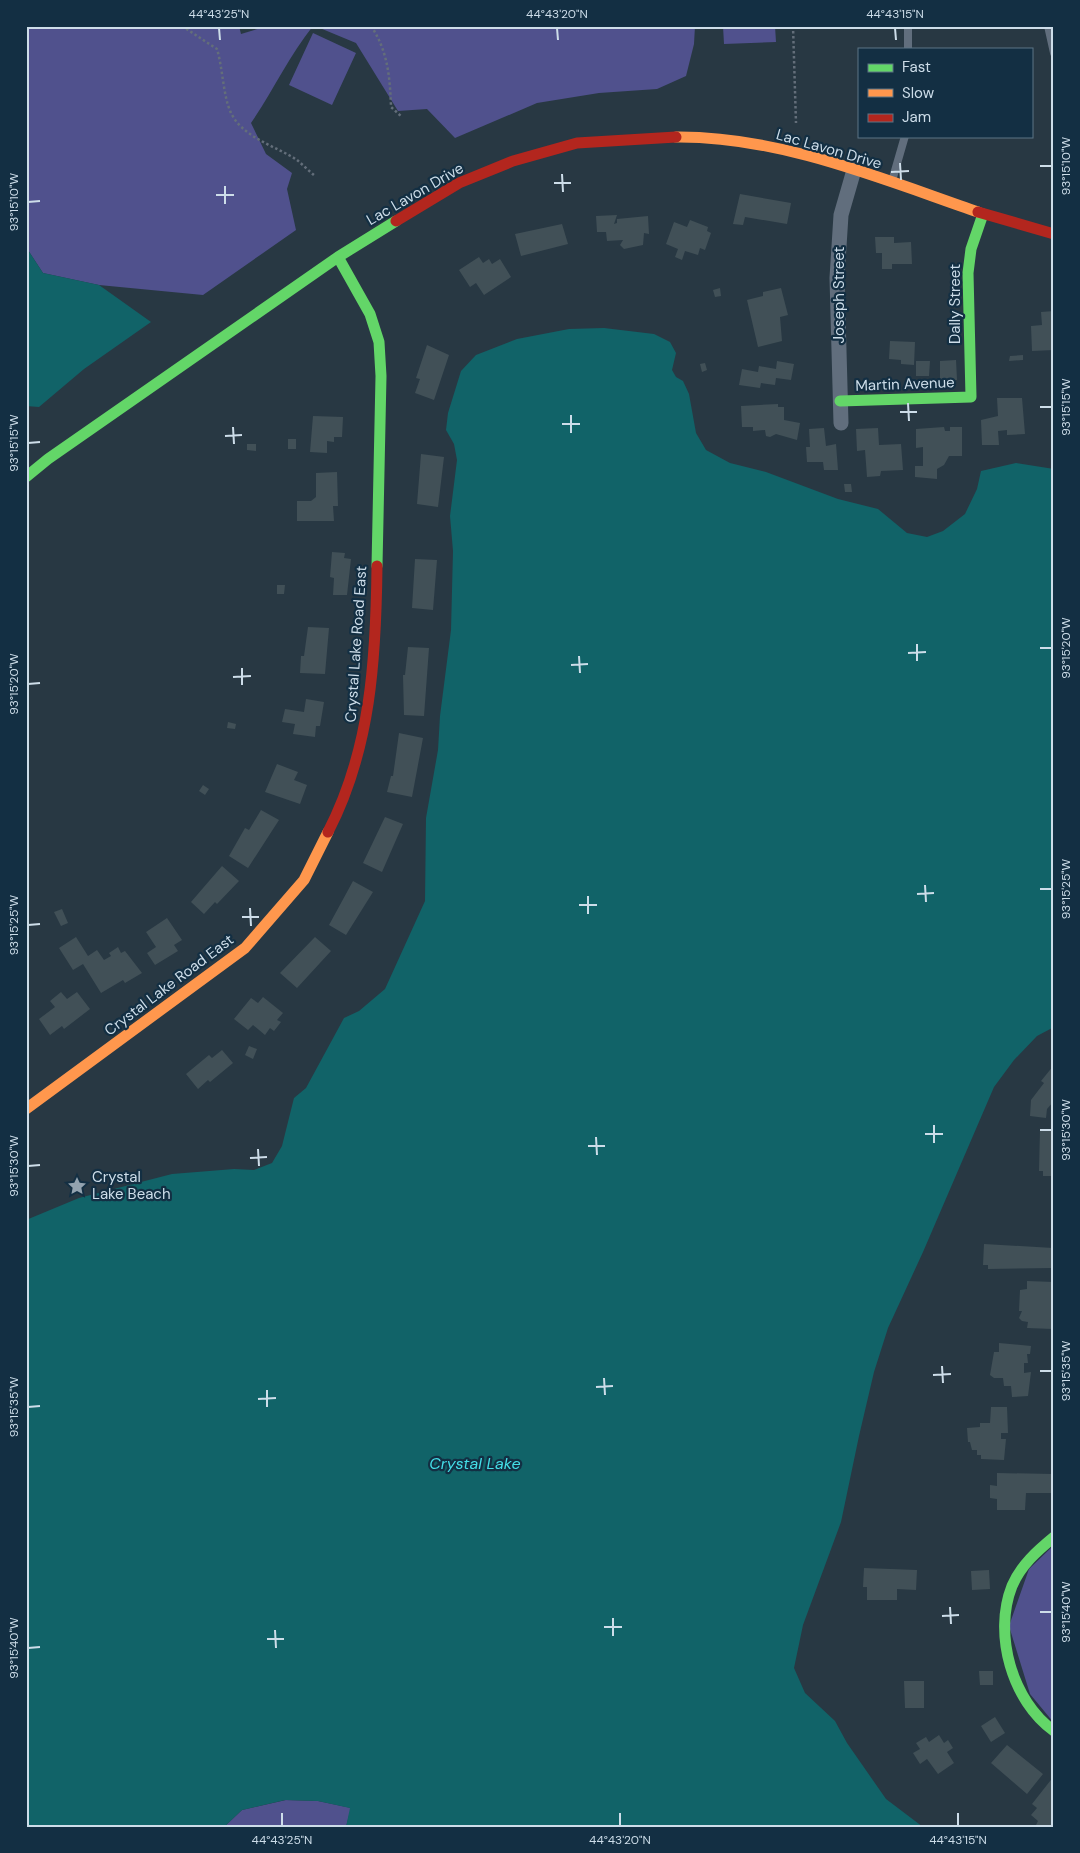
<svg xmlns="http://www.w3.org/2000/svg" width="1080" height="1853" viewBox="0 0 1080 1853" font-family="'DM Sans',sans-serif">
	<rect width="100%" height="100%" fill="#283843"/>
	<path fill="#50518d" d="M26 26H239L241 34 267 26H313C289 56 273 91 251 123L266 154 292 173 287 189 296 230 203 295 99 285 43 273 26 247Z
		M315 26H695L694 44 686 76 657 89 599 93 537 103 455 138 427 109 398 111 356 43Z
		M723 26H775L776 42 724 44Z
		M313 33 356 53 332 105 289 85Z
		M1054 1545V1723L1030 1694 1009 1626 1029 1569Z
		M286 1800 318 1801 351 1808 346 1827H224L242 1810Z"/>
	<path fill="#116368" d="M26 247 43 273 99 285 151 322 84 369 39 407 26 406Z
		M604 328 654 334 670 342 676 353 672 370 676 377 683 381 689 394 696 433 706 450 730 463 766 472 838 499 878 509 907 533 927 537 943 531 965 514 977 489 981 471 1016 463 1054 469V1027L1037 1036 1014 1060 994 1087 923 1252 888 1328 874 1372 859 1436 841 1522 803 1625 794 1668 805 1693 835 1721 847 1743 886 1799 923 1827H346L350 1808 318 1801 285 1800 242 1810 224 1827H26V1220L79 1198 172 1174 234 1169 254 1170 272 1163 282 1146 294 1098 306 1088 344 1018 359 1011 385 989 425 901 426 818 438 750 440 716 451 630 453 551 450 516 457 460 454 444 446 430 448 413 461 371 476 355 517 339 569 329Z"/>
	<path fill="#415057" d="M740 194 791 203 787 224 745 217 743 225 733 224Z
		M617 215 614 224 617 223V219L648 216 649 234 644 233 643 245 624 249 620 245 623 240 607 241 606 232H597L596 216Z
		M690 220 708 227 707 231 711 233 705 250 700 248 698 255 685 251 682 260 675 257 678 249 666 244 674 222 687 227Z
		M562 224 568 244 521 256 515 234Z
		M875 237H894V243L911 242 912 264H892V269H882V253H876Z
		M479 257 483 263 489 259 492 264 500 259 511 277 484 295 476 283 470 287 459 270Z
		M720 288 721 296 715 297 713 290Z
		M781 288 788 315 780 317 782 341 758 347 747 300 763 296V292Z
		M1054 311V350L1032 351 1031 326 1042 325 1041 312Z
		M890 341 915 342 914 365 901 364V360L889 359Z
		M427 345 449 355 434 400 415 393 420 379 416 378Z
		M1023 355V360L1009 361 1010 356Z
		M956 360 957 380H940V361Z
		M777 361 794 364 791 380 776 378 775 385 761 383 760 388 739 385 742 369 758 372 759 366 776 369Z
		M916 361H930L929 376H916Z
		M705 363 707 370 702 372 700 364Z
		M997 398H1022L1025 434 1007 435V430L998 431 999 445H982L981 420 998 416Z
		M778 404V407H784V420L800 423 797 440 776 434 770 437 766 436 765 430 753 431V427H742L741 406Z
		M313 416 343 417 342 437H334V442L327 441V453L310 452Z
		M944 427 945 431H950V427H962V456H949L944 465 937 469V479L915 477V466H923V447L916 448V429Z
		M824 428 826 446 836 444 838 470H824L823 462H807L806 447H810L809 429Z
		M878 428 879 445 901 444 903 470 881 471 880 476 867 477 865 450 857 451 856 429Z
		M288 439H296V449H288Z
		M247 444H256V451L247 450Z
		M421 454 444 457 438 507 417 504Z
		M337 472 338 506H333L334 521H297V501H311L316 497V473Z
		M844 484H851L852 492H845Z
		M332 552 345 553 344 558 351 559 347 595H333L334 578 330 577Z
		M415 559 437 560 433 610 412 608Z
		M277 585H285L284 594H277Z
		M308 627 329 628 325 674 300 673 301 656H304Z
		M408 647 429 648 424 716 404 715 403 675H405Z
		M306 699 324 702 320 726H316L315 737 293 734 295 724 282 722 285 709 304 712Z
		M228 722 236 724 235 729 227 728Z
		M399 733 423 738 412 797 387 792 391 776H393Z
		M277 764 298 772 294 780 307 785 300 804 265 792Z
		M203 785 209 789 205 795 199 791Z
		M261 810 279 820 248 868 229 856 245 828 249 830Z
		M385 817 403 824 382 872 363 863Z
		M222 866 239 881 217 904 215 902 204 914 191 902Z
		M353 881 373 892 346 935 329 925Z
		M62 909 68 923 61 926 54 912Z
		M167 918 182 940 174 945 178 951 155 965 147 953 156 947 146 932Z
		M76 937 88 956 97 950 104 960 111 956 109 953 118 947 121 953 125 951 142 973 125 983 123 980 101 993 83 964 73 970 59 948Z
		M315 937 331 951 297 988 280 973Z
		M61 992 67 999 77 992 90 1009 64 1029 62 1026 50 1035 39 1019 55 1007 50 1001Z
		M263 997 283 1013 277 1020 281 1022 274 1031 270 1028 265 1035 253 1025 248 1030 234 1019 251 998 258 1003Z
		M249 1046 257 1049 253 1059 245 1055Z
		M222 1050 233 1063 210 1082 208 1080 198 1089 186 1074 209 1055 212 1058Z
		M1054 1065V1101L1047 1109 1046 1118 1030 1116 1031 1100 1044 1083 1041 1081Z
		M1040 1130 1054 1131V1176H1043V1171H1039Z
		M984 1244 1053 1248 1052 1268 988 1269V1265H983Z
		M1027 1281 1054 1282 1053 1329 1027 1328 1028 1322 1022 1321 1019 1318 1022 1311H1019L1020 1290 1027 1289Z
		M999 1343 1031 1346 1030 1354H1027L1028 1363H1024V1373L1031 1372 1028 1396 1012 1397 1011 1386H1004L1003 1378H994L990 1375 994 1352H999Z
		M991 1407H1007L1008 1433H1001V1439H1006L1004 1460 981 1459V1455H977V1450H972L970 1442H968L967 1428 980 1427V1423H990Z
		M997 1473 1052 1474 1051 1493H1026L1025 1510H997V1499L990 1498V1485L997 1486Z
		M864 1568 917 1570 916 1590 897 1589V1600H867V1587H863Z
		M989 1570 990 1589 972 1590 971 1571Z
		M979 1671H993V1685H980Z
		M904 1681H924V1708H905Z
		M995 1717 1005 1733 991 1742 981 1726Z
		M939 1735 944 1743 948 1740 953 1748 947 1752 954 1763 938 1774 927 1759 920 1764 913 1753 920 1749 916 1743 926 1737 929 1742Z
		M1007 1745 1043 1774 1027 1794 991 1763Z
		M1054 1776V1827H1035L1038 1821 1031 1815 1037 1808 1032 1804Z"/>
	<g fill="none" stroke-linecap="round" stroke-linejoin="round">
		<path stroke="#636e7a" stroke-width="2.5" stroke-dasharray="2.5 2.5" stroke-linecap="butt" d="M182 26 217 49C223 69 223 96 231 113 243 138 276 146 297 160 303 165 309 171 315 176
			M371 26C388 51 390 78 391 107L402 117
			M793 26 796 123"/>
		<path stroke="#616e7d" stroke-width="8" d="M1048 26 1054 53
			M908 49V26
			M892 181 905 136"/>
		<path stroke="#616e7d" stroke-width="15" d="M841 423 837 278 841 215 854 170"/>
		<path stroke="#63d668" stroke-width="11" d="M338 257 370 314 379 342 381 376 377 566
			M840 401 971 397 968 273 971 249 983 214
			M26 477 48 459 338 257 396 221
			M1054 1537C1037 1551 1021 1565 1012 1586 993 1634 1012 1701 1054 1731"/>
		<path stroke="#ff974d" stroke-width="11" d="M676 137C780 136 882 179 978 212
			M26 1109 245 948 304 880 328 832"/>
		<path stroke="#b3261e" stroke-width="11" d="M978 212 1054 234
			M396 221 459 183 513 161 577 143 676 137
			M328 832C371 749 376 658 377 566"/>
	</g>
	<path fill="none" stroke="#cddde9" stroke-width="2" d="M219 28 220 40M557 28 558 40M895 28 896 40M900 163 901 180M1040 166H1052M891 172 909 171M562 174 563 192M554 183H571M225 186V204M216 195H234M28 202 40 201M908 403 909 421M1040 407H1052M900 412H917M571 415V433M562 424H580M233 427 234 444M225 436 242 435M28 443 40 442M917 644V661M1040 648H1052M908 653 926 652M579 656 580 673M571 665 588 664M242 668V685M233 677 251 676M28 684 40 683M925 885 926 902M1040 889H1052M917 894 934 893M588 896V914M579 905H597M250 908 251 926M242 917H259M28 925 40 924M934 1125V1143M1040 1130H1052M925 1134H943M596 1137 597 1155M588 1146H605M258 1149 259 1166M250 1158 267 1157M28 1166 40 1165M942 1366 943 1383M1040 1371H1052M933 1375 951 1374M604 1378 605 1395M596 1387 613 1386M267 1390V1407M258 1399 276 1398M28 1407 40 1406M950 1607 951 1624M1040 1612H1052M942 1616 959 1615M613 1618V1636M604 1627H622M275 1630 276 1648M267 1639H284M28 1648 40 1647M282 1813V1826M620 1813V1826M958 1813V1826"/>
	<defs>
		<g id="sight-bare" transform="scale(1.5)"><path d="M0-6L1.8-2.2L6-1.7L2.9 1.2L3.7 5.4L0 3.3L-3.7 5.4L-2.9 1.2L-6-1.7L-1.8-2.2Z" fill="#93a3af" stroke="#132f43" stroke-width="2.5" paint-order="stroke"/></g>
	</defs>
	<g fill-rule="evenodd">
		<use href="#sight-bare" x="77" y="1186"/>
	</g>
	<g text-anchor="middle" stroke-width="4.5" stroke-linejoin="round" paint-order="stroke">
		<g font-size="15" fill="#cddde9" stroke="#132f43">
			<text transform="translate(829 149) rotate(16)" y="5">Lac Lavon Drive</text>
			<text transform="translate(415 194) rotate(-30)" y="5">Lac Lavon Drive</text>
			<text transform="translate(839 295) rotate(-90)" y="5">Joseph Street</text>
			<text transform="translate(955 304) rotate(-90)" y="5">Dally Street</text>
			<text transform="translate(905 384) rotate(-2)" y="5">Martin Avenue</text>
			<text transform="translate(356 644) rotate(-86)" y="5">Crystal Lake Road East</text>
			<text transform="translate(169 985) rotate(-37)" y="5">Crystal Lake Road East</text>
		</g>
		<g font-size="15" fill="#cddde9" stroke="#132f43" text-anchor="start">
			<text x="92" y="1182">Crystal<tspan x="92" dy="17">Lake Beach</tspan></text>
		</g>
		<g font-size="16" font-style="italic" fill="#44dde7" stroke="#132f43">
			<text x="475" y="1469">Crystal Lake</text>
		</g>
	</g>
	<rect width="1080" height="1853" fill="none" stroke="#132f43" stroke-width="55"/>
	<rect x="858" y="48" width="175" height="90" fill="#132f43" stroke="#5d7585"/>
	<rect x="868" y="64" width="25" height="8" fill="#63d668" stroke="#5d7585"/>
	<text x="902" y="72" font-size="15" fill="#cddde9">Fast</text>
	<rect x="868" y="89" width="25" height="8" fill="#ff974d" stroke="#5d7585"/>
	<text x="902" y="98" font-size="15" fill="#cddde9">Slow</text>
	<rect x="868" y="114" width="25" height="8" fill="#b3261e" stroke="#5d7585"/>
	<text x="902" y="122" font-size="15" fill="#cddde9">Jam</text>
	<rect x="28" y="28" width="1024" height="1798" fill="none" stroke="#cddde9" stroke-width="2"/>
	<g font-size="12" text-anchor="middle" fill="#cddde9">
		<text x="219" y="18">44°43'25"N</text>
		<text x="557" y="18">44°43'20"N</text>
		<text x="895" y="18">44°43'15"N</text>
		<text transform="translate(1066 166) rotate(-90)" y="4">93°15'10"W</text>
		<text transform="translate(14 202) rotate(-90)" y="4">93°15'10"W</text>
		<text transform="translate(1066 407) rotate(-90)" y="4">93°15'15"W</text>
		<text transform="translate(14 443) rotate(-90)" y="4">93°15'15"W</text>
		<text transform="translate(1066 648) rotate(-90)" y="4">93°15'20"W</text>
		<text transform="translate(14 684) rotate(-90)" y="4">93°15'20"W</text>
		<text transform="translate(1066 889) rotate(-90)" y="4">93°15'25"W</text>
		<text transform="translate(14 925) rotate(-90)" y="4">93°15'25"W</text>
		<text transform="translate(1066 1130) rotate(-90)" y="4">93°15'30"W</text>
		<text transform="translate(14 1166) rotate(-90)" y="4">93°15'30"W</text>
		<text transform="translate(1066 1371) rotate(-90)" y="4">93°15'35"W</text>
		<text transform="translate(14 1407) rotate(-90)" y="4">93°15'35"W</text>
		<text transform="translate(1066 1612) rotate(-90)" y="4">93°15'40"W</text>
		<text transform="translate(14 1648) rotate(-90)" y="4">93°15'40"W</text>
		<text x="282" y="1844">44°43'25"N</text>
		<text x="620" y="1844">44°43'20"N</text>
		<text x="958" y="1844">44°43'15"N</text>
	</g>
</svg>
